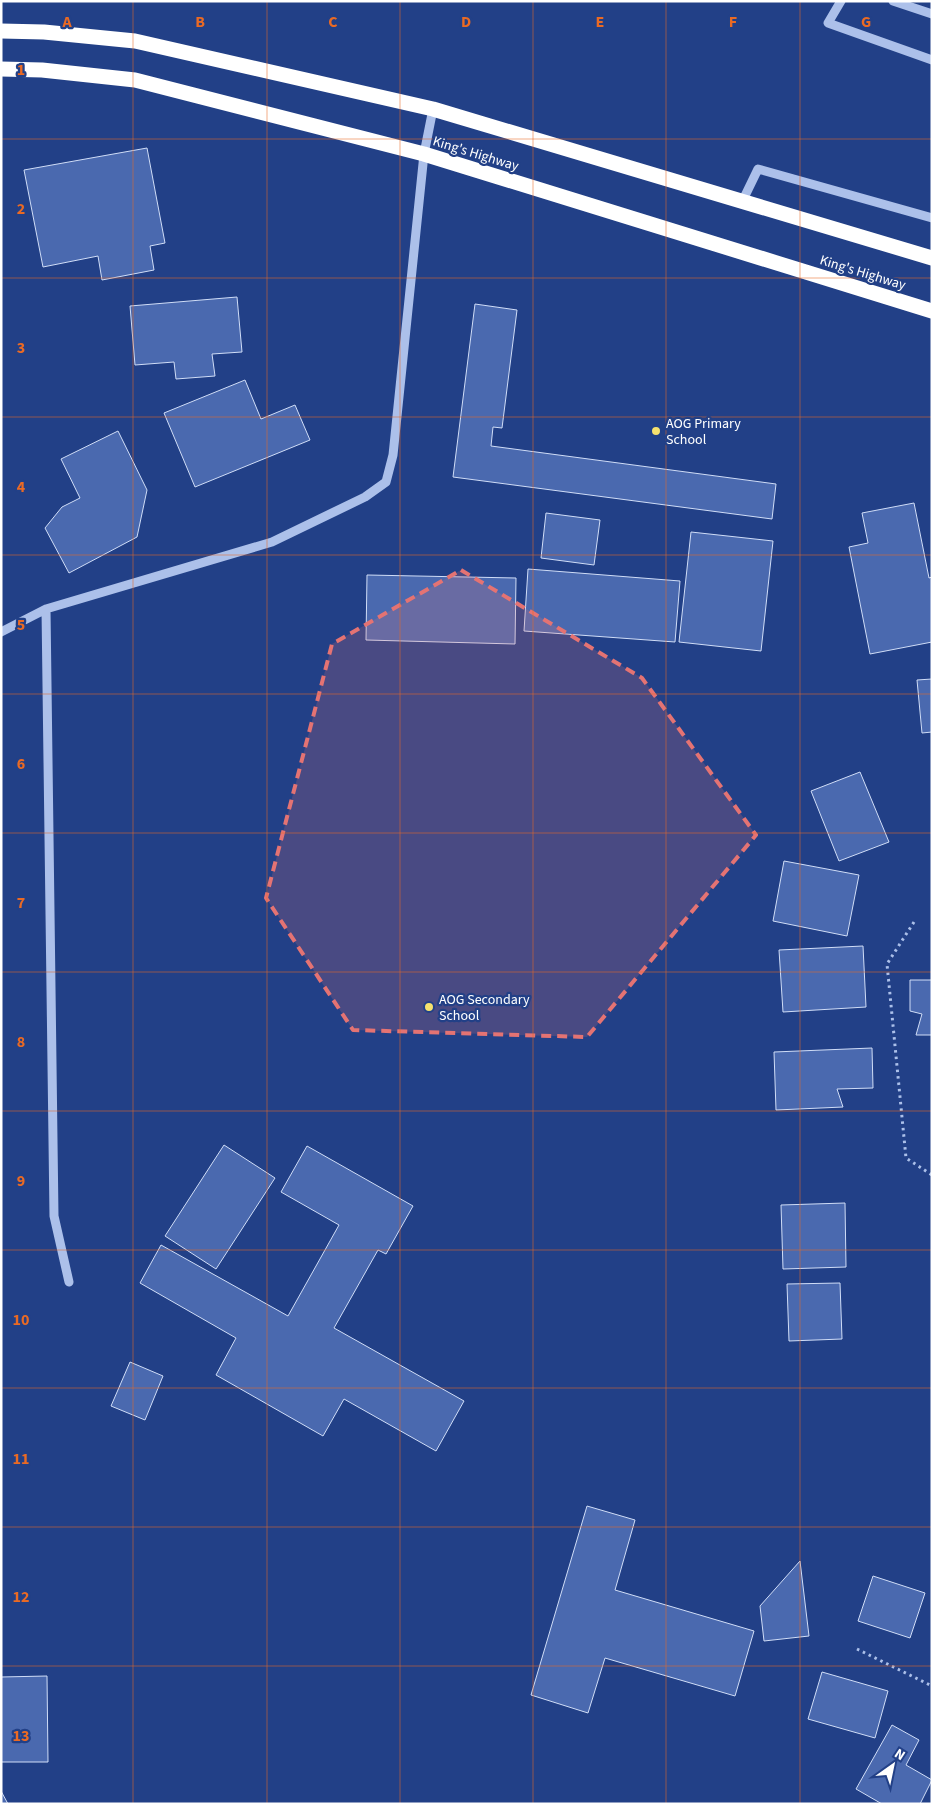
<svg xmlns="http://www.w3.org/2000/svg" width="933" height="1805" viewBox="0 0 933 1805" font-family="'Source Sans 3',sans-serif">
	<rect width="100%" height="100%" fill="#224087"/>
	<path fill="#4a69af" stroke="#d0ddf7" d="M147 148 165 243 150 246 154 270 102 280 98 256 43 267 24 170Z
		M237 297 242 352 212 354 215 376 176 379 174 362 135 365 130 306Z
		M475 304 517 310 502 428 493 427 491 446 776 484 772 519 453 477Z
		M245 380 261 419 295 405 310 440 195 487 164 413Z
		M118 431 147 490 137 537 69 573 45 528 62 507 80 498 61 459Z
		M914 503 929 578 932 577V642L870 654 849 547 868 543 862 513Z
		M546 513 600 520 594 565 541 558Z
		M691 532 773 541 761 651 679 642Z
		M528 569 680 581 675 642 524 631Z
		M367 575 516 578 515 644 366 640Z
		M932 679V732L922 733 917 680Z
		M860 772 889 842 839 861 811 791Z
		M784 861 859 875 847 936 773 921Z
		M863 946 866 1007 783 1012 779 950Z
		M910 980H932V1035H916L922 1014 910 1011Z
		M872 1048 873 1088 837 1089 843 1107 776 1110 774 1052Z
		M224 1145 275 1178 216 1269 165 1236Z
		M307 1146 413 1206 386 1254 378 1250 334 1328 464 1401 436 1451 344 1399 323 1436 216 1375 236 1338 140 1283 161 1245 288 1316 339 1225 281 1192Z
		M845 1203 846 1267 783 1269 781 1205Z
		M840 1283 842 1339 789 1341 787 1284Z
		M130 1362 163 1376 145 1420 111 1406Z
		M587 1506 635 1520 615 1590 754 1631 735 1696 605 1658 588 1713 531 1695Z
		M800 1561 809 1636 764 1641 760 1606Z
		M873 1576 925 1593 910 1638 858 1621Z
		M822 1672 888 1691 875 1738 808 1719Z
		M47 1676 48 1762H1V1677Z
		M892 1725 919 1740 906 1765 932 1780 920 1804H882L856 1789Z
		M1 1791 8 1804H1Z"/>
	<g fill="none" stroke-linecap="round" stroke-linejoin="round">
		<path stroke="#acc0ea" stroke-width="3" stroke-dasharray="2.5 4" stroke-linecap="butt" d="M914 922 887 964 906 1158 932 1175
			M857 1649 932 1686"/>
		<path stroke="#acc0ea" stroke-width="9" d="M841 1 828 23 932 60
			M893 1 932 14
			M742 202 758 169 932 218
			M46 609 54 1216 69 1282
			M1 632 46 609 272 542 365 497 386 482 393 455 424 154 433 109"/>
		<path stroke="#fff" stroke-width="15" d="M1 31 44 32 135 41 433 109 932 258
			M1 69 42 70 135 80 424 154 932 311"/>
	</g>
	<path fill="#e47373" fill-opacity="0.2" stroke="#e47373" stroke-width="4" stroke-dasharray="10 6" stroke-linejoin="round" d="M461 570 642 678 756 835 587 1037 353 1030 266 898 332 644Z"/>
	<path fill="none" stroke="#ea6a24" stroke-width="1" stroke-opacity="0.55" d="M133 1V1804M267 1V1804M400 1V1804M533 1V1804M666 1V1804M800 1V1804M1 139H932M1 278H932M1 417H932M1 555H932M1 694H932M1 833H932M1 972H932M1 1111H932M1 1250H932M1 1388H932M1 1527H932M1 1666H932"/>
	<g fill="#f6e16e" stroke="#224087" stroke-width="2">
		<circle cx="656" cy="431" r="5"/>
		<circle cx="429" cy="1007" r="5"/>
	</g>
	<g text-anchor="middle" stroke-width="4.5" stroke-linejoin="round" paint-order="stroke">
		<g font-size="14" fill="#fff" stroke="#224087">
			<text transform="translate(476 153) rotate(17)" y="5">King's Highway</text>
			<text transform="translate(863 272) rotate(17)" y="5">King's Highway</text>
		</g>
		<g font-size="14" fill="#fff" stroke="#224087" text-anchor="start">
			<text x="666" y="428">AOG Primary<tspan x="666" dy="16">School</tspan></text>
			<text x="439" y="1004">AOG Secondary<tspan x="439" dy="16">School</tspan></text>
		</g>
	</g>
	<g font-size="16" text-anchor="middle" font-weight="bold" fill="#ea6a24" stroke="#224087" stroke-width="4.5" stroke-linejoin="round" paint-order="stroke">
		<text x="67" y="27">A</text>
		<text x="200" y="27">B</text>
		<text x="333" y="27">C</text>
		<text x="466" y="27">D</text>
		<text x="600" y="27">E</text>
		<text x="733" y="27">F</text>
		<text x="866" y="27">G</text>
		<text x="21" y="75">1</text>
		<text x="21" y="214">2</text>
		<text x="21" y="353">3</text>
		<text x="21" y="492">4</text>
		<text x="21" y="630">5</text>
		<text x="21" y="769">6</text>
		<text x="21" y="908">7</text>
		<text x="21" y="1047">8</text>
		<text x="21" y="1186">9</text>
		<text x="21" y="1325">10</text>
		<text x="21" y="1464">11</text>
		<text x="21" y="1602">12</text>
		<text x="21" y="1741">13</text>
	</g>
	<rect width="933" height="1805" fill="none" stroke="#ffffff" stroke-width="5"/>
	<g transform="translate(893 1765) rotate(33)" stroke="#224087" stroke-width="4" paint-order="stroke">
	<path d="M0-4L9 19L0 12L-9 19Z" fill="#ffffff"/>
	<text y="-8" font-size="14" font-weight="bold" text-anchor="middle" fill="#ffffff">N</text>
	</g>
</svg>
